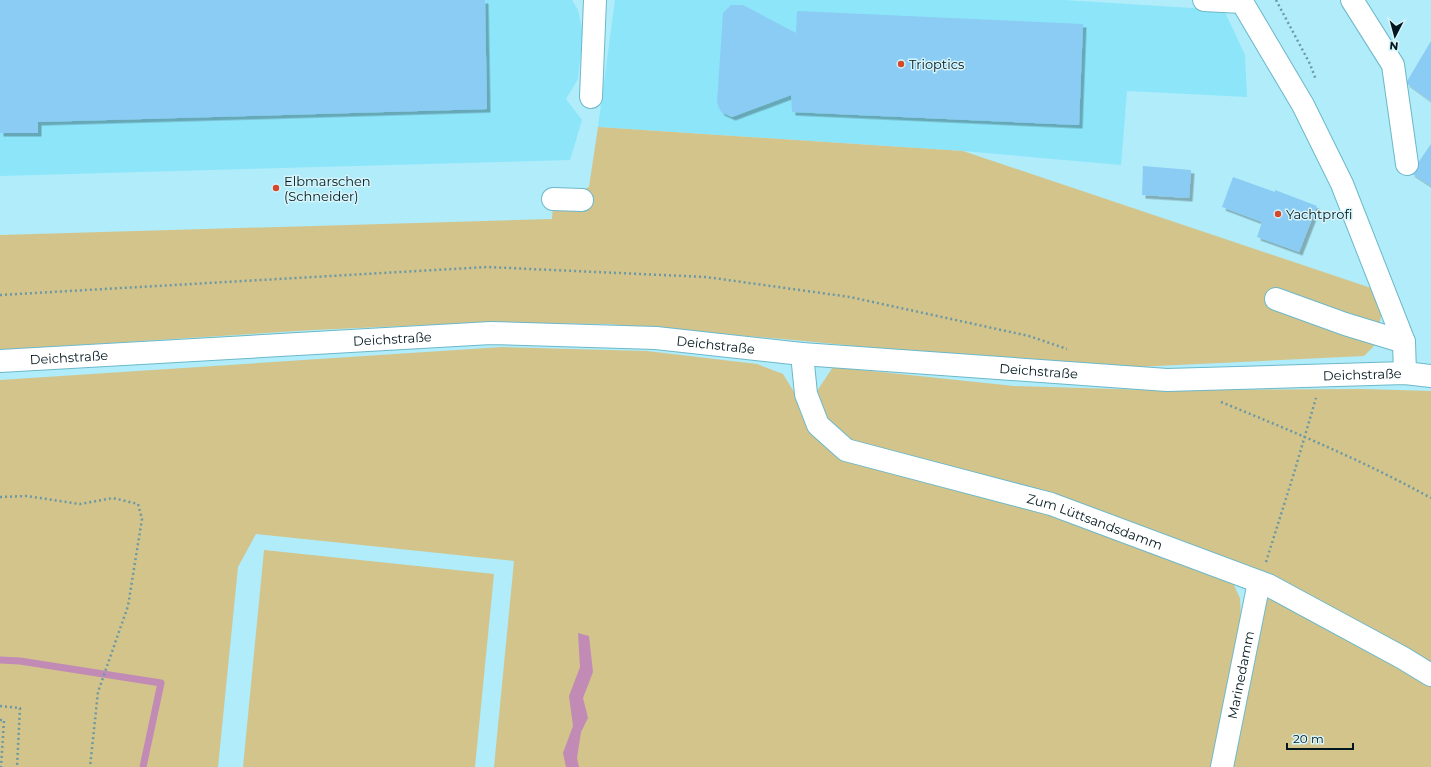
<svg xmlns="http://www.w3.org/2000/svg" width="1431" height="767" viewBox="0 0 1431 767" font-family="Montserrat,sans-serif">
	<defs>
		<filter id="shadow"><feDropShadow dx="3.5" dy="3.5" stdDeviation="0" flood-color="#0004"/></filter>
	</defs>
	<rect width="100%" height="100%" fill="#b0ecfa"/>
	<path fill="#8de5fa" d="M0 0H572L578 10 583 33 578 79 566 99 582 120 570 160 0 176Z
		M615 0H1064L1224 10 1245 55 1247 97 1127 91 1121 165 963 151 598 127Z"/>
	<path fill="#d3c48c" d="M598 127 963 151 1377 290 1381 316 1375 345 1364 356 1136 367 1048 365 794 340 608 324 472 323 314 330 0 350V235L552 219 553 204 589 187Z
		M502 347 647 351 757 364 783 374 826 444 1056 509 1232 581 1240 598 1241 620 1216 767H494L514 561 256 534 238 567 218 767H0V380Z
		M833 367 1014 386 1150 390 1362 389 1431 391V668L1261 576 855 448 823 419 817 391Z
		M264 550 494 574 475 767H243Z
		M1261 589 1431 682V767H1229Z"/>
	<path fill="#c18bb6" d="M578 633 589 636 593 672 583 698 588 718 581 732 577 758 579 767H566L563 753 573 726 569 696 580 667Z"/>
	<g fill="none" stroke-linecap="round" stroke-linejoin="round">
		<path stroke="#c18bb6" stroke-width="7" d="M0 660 20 661 161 683 143 767"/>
	</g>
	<path fill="#8accf3" filter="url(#shadow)" d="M0 0H485L487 109 38 122V133H0Z
		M731 5H743L796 33 797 11 1083 24 1079 125 792 112 791 95 732 117 721 112 717 103 723 13Z
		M1431 41V101L1406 83Z
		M1431 144V186L1411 173Z
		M1143 166 1191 170 1189 198 1142 195Z
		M1233 177 1275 192V190L1317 206 1299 252 1257 237 1262 222 1222 207Z"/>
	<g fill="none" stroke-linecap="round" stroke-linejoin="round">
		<g stroke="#6cb8c9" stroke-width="24">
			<g id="minor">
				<path d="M1204 0 1242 2 1240 0"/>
				<path d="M1352 0 1393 65 1407 164"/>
				<path d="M1242 2 1303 105 1342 184 1404 342 1405 373"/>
				<path d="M591 97 595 0"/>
				<path d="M553 199 582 200"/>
				<path d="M1276 299 1345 324 1404 342"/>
				<path id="s1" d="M802 354 806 394 818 425 846 450 1051 504 1268 585 1403 658 1431 675"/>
				<path id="s2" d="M0 361 491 333 656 338 802 354 1167 380 1405 373 1431 376"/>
				<path id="s3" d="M1222 767 1259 582"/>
			</g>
		</g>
		<path stroke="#6c99a4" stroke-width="2.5" stroke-dasharray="2 3" stroke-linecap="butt" d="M1276 0 1310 64 1316 80
			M0 295 487 267 706 277 850 297 1029 336 1067 349
			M1221 402C1292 431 1364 461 1431 498
			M0 497 27 496 80 504 113 498 138 504 142 519 128 606 98 692 90 767
			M1266 562 1294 473 1316 398
			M0 706 20 708 17 767
			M0 720H4L1 767"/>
		<use href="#minor" stroke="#fff" stroke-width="22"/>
	</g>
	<g fill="#d44929" stroke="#d7f4fb" stroke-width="1.5">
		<circle cx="901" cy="64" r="4"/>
		<circle cx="276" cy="188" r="4"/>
		<circle cx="1278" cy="214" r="4"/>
	</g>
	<g text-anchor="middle" stroke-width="3" stroke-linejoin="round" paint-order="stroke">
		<g font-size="13" fill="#01171d" stroke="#d7f4fb" text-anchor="start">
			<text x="909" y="69">Trioptics</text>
			<text x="284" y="186">Elbmarschen<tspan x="284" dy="15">(Schneider)</tspan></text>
			<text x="1286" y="219">Yachtprofi</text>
		</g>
		<g font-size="13" fill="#01171d" stroke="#d7f4fb">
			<text dy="5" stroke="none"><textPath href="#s2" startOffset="393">Deichstraße</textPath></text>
			<text dy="5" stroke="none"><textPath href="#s2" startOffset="717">Deichstraße</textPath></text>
			<text dy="5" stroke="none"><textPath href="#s2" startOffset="69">Deichstraße</textPath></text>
			<text dy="5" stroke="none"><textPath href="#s2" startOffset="1041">Deichstraße</textPath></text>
			<text dy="5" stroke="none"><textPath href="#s2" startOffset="1365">Deichstraße</textPath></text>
			<text dy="5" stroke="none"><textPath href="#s1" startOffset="370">Zum Lüttsandsdamm</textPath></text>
			<text dy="5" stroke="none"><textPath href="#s3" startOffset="94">Marinedamm</textPath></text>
		</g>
	</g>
	<g transform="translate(1395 36) rotate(186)" stroke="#d7f4fb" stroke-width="3" paint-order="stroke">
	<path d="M0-3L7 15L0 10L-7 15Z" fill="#01171d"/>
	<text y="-6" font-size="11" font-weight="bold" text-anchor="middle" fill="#01171d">N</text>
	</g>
	<path d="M1287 743v6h66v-6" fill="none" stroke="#01171d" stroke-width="2"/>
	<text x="1293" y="743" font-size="12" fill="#01171d" stroke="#d7f4fb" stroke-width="3" paint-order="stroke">20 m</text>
</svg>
